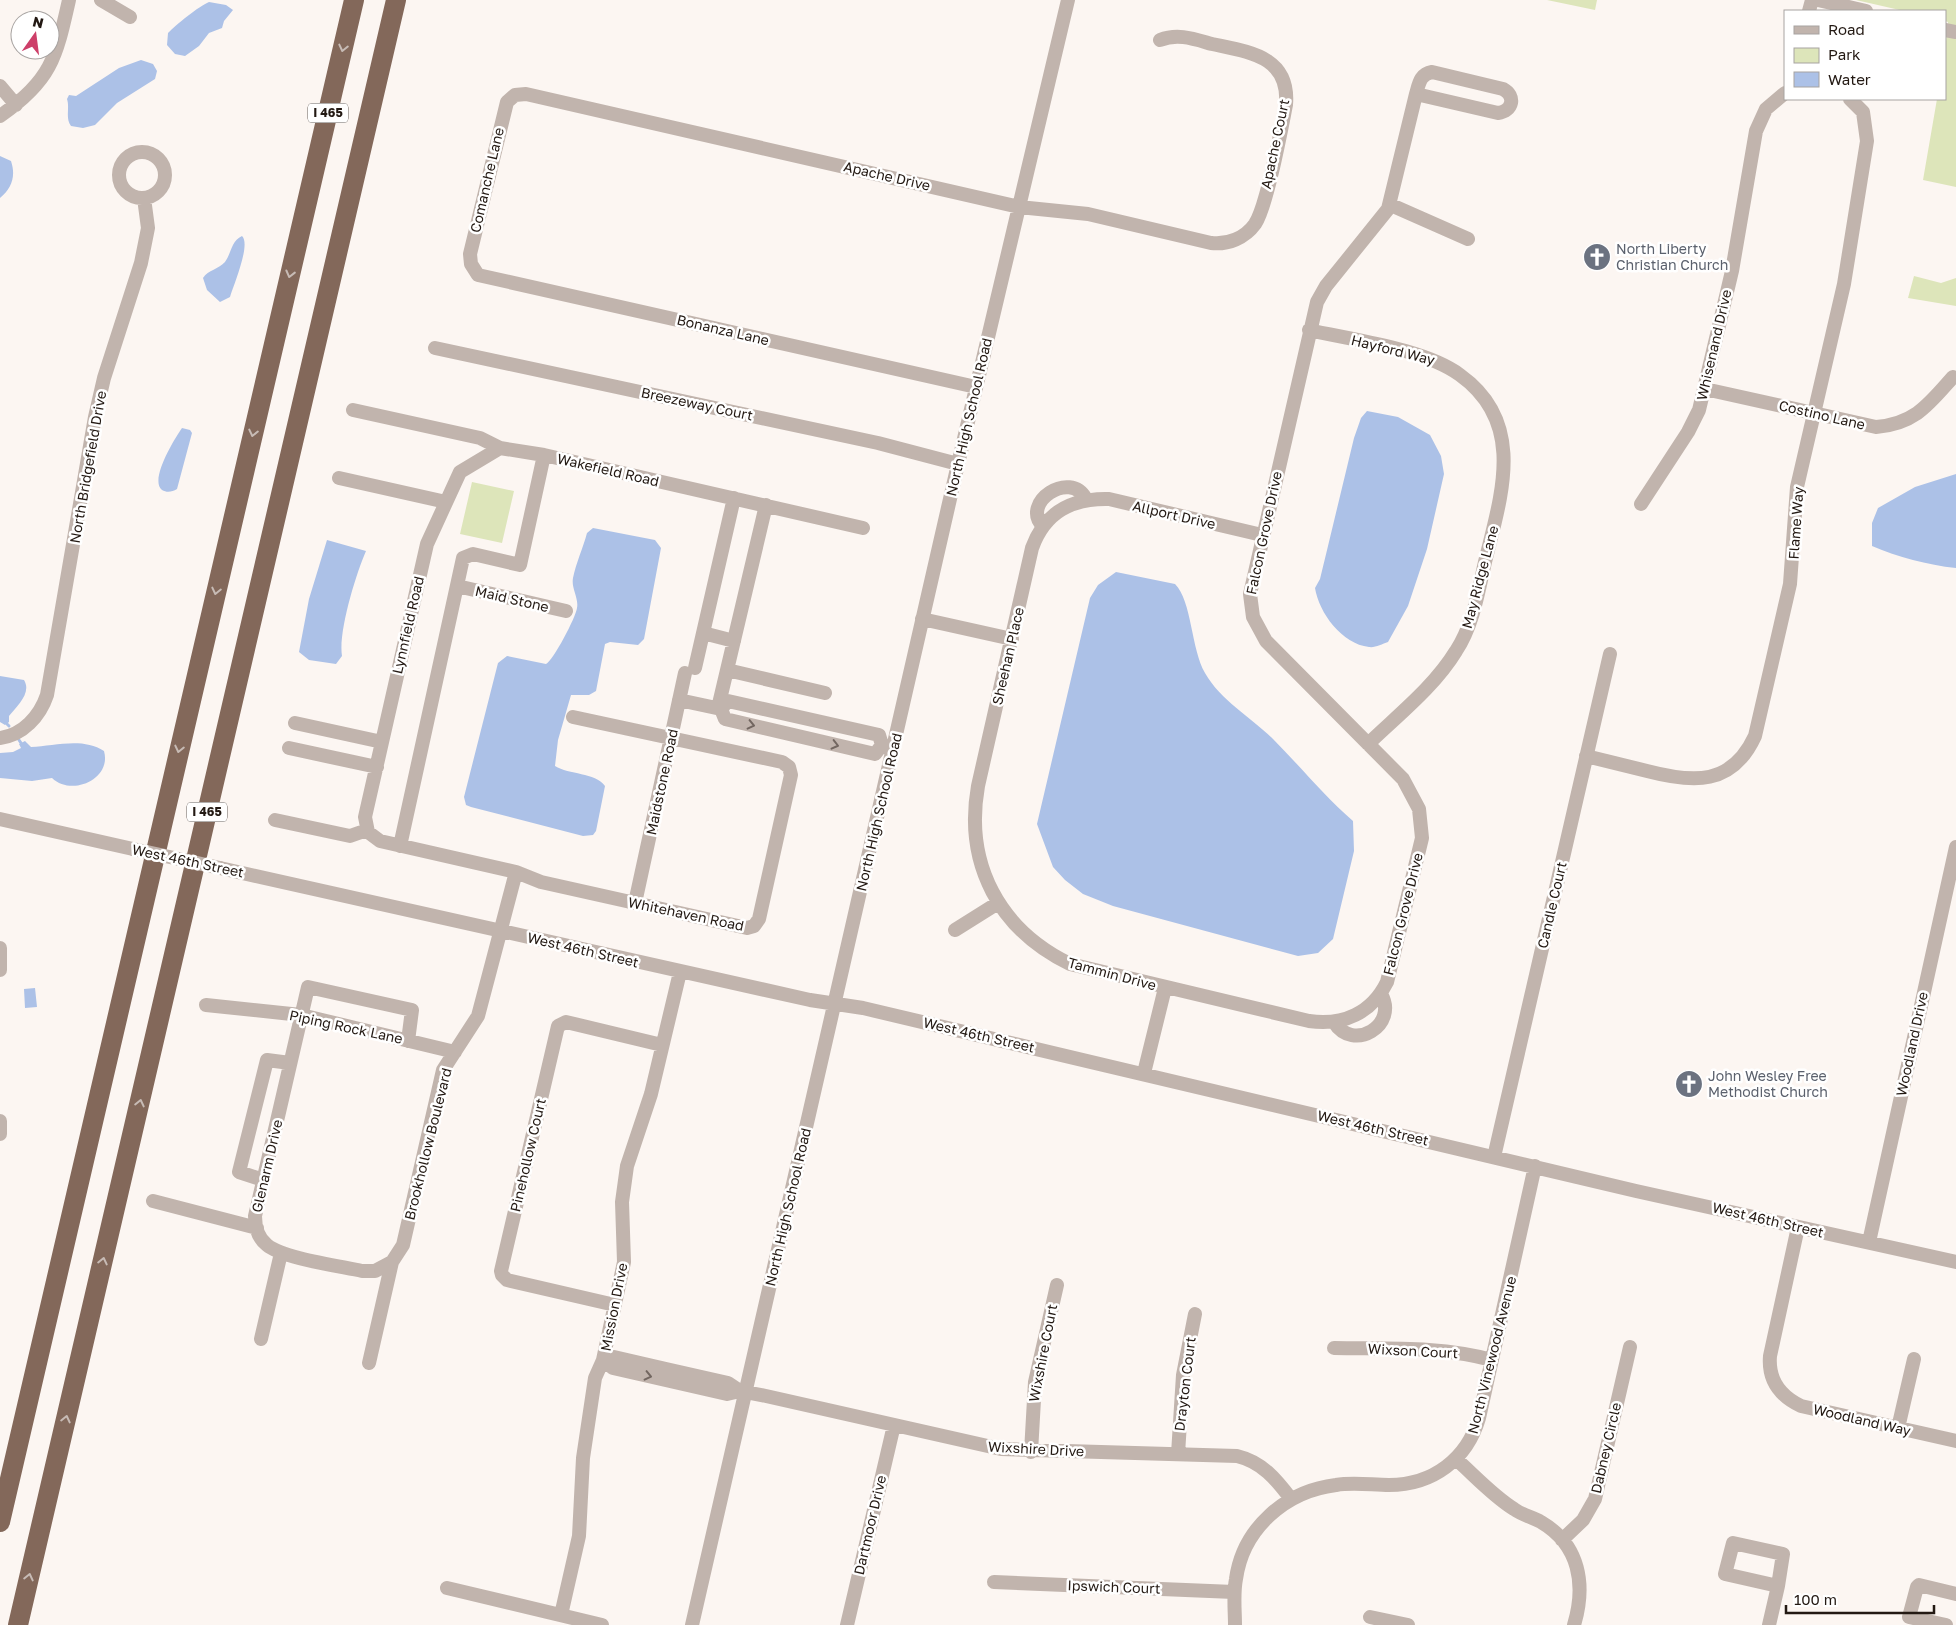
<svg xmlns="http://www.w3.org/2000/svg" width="1956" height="1625" viewBox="0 0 1956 1625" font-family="'Golos Text',sans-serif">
	<rect width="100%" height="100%" fill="#fcf6f2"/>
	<path fill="#dde5ba" d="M1547 0H1597L1595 10Z
		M1856 0H1956V187L1923 180 1937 99H1945V51L1948 22 1945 21V11H1904Z
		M1914 276 1941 283 1956 278V306L1908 298Z
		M472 482 514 491 502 543 460 534Z"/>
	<path fill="#acc1e7" d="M209 2 226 5 233 10 224 21 222 28 209 33 199 46 185 56 175 54 167 45 168 33C176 25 199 6 209 2Z
		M141 60 153 64 157 71 155 79 117 103 95 125 83 128 71 126C65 118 70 108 67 99L69 95 76 96 119 68Z
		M0 156 11 161C16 176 12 188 0 198Z
		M242 236C251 244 234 284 230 297L220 302 207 290 203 278C208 270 219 269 225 262 232 252 231 241 242 236Z
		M1367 411 1398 417 1430 435 1441 456 1444 474 1427 549 1408 606 1388 642C1382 644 1375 648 1369 647 1342 644 1319 613 1315 588L1320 579 1328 546 1354 438 1361 418Z
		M182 428 190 430 192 433 177 489C172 492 167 493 162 490 149 480 175 438 182 428Z
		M1956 474V568C1927 565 1898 557 1872 546V523L1878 508 1915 487Z
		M593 528 655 540 661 548 644 639 638 645 610 642 605 644 596 691 589 695H571L558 740 555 766C569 775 595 772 605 786L596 831 593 835 583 836 471 807 466 805 464 797 498 663 507 656 546 664C553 661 576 617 577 608 579 598 571 588 573 578 576 563 583 548 587 533Z
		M327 540 366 551C356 574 338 632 342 656L336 664 309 660 299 652 309 599Z
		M1116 572 1175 584C1192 601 1191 649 1205 673 1221 701 1251 717 1273 739 1300 766 1324 796 1353 821L1354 851 1333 939 1318 953 1298 956 1113 906 1083 894 1065 880 1053 867 1037 824 1090 598 1098 585Z
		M0 676 24 680C32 693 17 706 9 716V722L5 725 0 722Z
		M25 741 31 747C54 746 83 737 104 751 112 779 72 797 52 778L32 781 0 778V753L13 752 21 748 19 744Z
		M35 988 37 1007 25 1008 24 989Z"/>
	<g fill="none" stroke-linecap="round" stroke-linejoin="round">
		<path stroke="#acc1e7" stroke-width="3" d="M7 724 9 726
			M19 740 21 743"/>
		<path stroke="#c1b4ad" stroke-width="14" d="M101 0 130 17
			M1818 0 1866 11
			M1809 11 1812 0
			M1945 30 1956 32
			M1432 72 1503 89C1516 96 1513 111 1498 113L1416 94C1419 84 1420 74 1432 72Z
			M0 86 16 105
			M0 116C51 81 56 58 69 0
			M119 175a23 23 0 1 1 46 0a23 23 0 1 1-46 0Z
			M1391 205 1468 239
			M1309 330C1353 340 1425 349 1460 375 1527 423 1501 496 1485 562 1478 593 1473 625 1456 651 1434 687 1398 715 1368 744
			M435 348 878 443 958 464
			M976 387 478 275 471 264 470 254 507 102 515 95 526 94 1019 207 1088 214 1211 243C1228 245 1245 238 1255 224 1267 206 1281 130 1286 105 1290 56 1249 52 1212 44 1194 39 1178 33 1160 40
			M1705 389 1876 427C1915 424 1929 404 1953 377
			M353 410 480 438 500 448 544 455 863 528
			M500 448 460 472 427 544 365 817 368 832 380 841 516 872 541 882 747 928 754 926 759 919 791 775 789 767 782 762 573 717
			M339 478 446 502
			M1641 504 1688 432 1699 410 1732 271 1756 131 1766 109 1785 93
			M1043 526C1020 503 1070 469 1086 499
			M1262 535 1109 499C1072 498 1045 512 1032 548L978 786C964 865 1000 930 1070 964L1309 1021C1343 1026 1372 1013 1387 982L1422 838 1419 809 1403 779 1266 641 1253 617 1250 594 1317 302 1326 286 1388 209 1416 94
			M457 586 566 611
			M922 619 1012 639
			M703 633 734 641
			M695 668 734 498
			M727 670 825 693
			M679 700 721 709
			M718 708 766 505
			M721 709 725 719 875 754 882 745
			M721 709 728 701 879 735 882 745
			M295 723 382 742
			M0 738C23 735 40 716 47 695L95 417 104 378 141 263 148 228 144 198
			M289 748 377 767
			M1586 756C1606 761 1626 766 1647 771 1693 783 1732 786 1755 736L1790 584 1797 487 1844 284 1867 141 1863 112 1850 99
			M0 819 133 849
			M275 820 350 836 367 830
			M400 846 463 558 473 554 520 565 544 455
			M220 868 810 1000 863 1008 1636 1191 1956 1262
			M635 903 685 673
			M955 930 998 903
			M0 948V970
			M206 1005 301 1015 455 1052
			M1334 1022C1353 1053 1399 1025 1381 994
			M1144 1073 1165 988
			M0 1121V1134
			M1494 1157 1610 654
			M263 1180 239 1172 267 1060 290 1063
			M153 1201 257 1228
			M1798 1227 1770 1356C1768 1380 1780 1396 1801 1406L1956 1441
			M1869 1242 1956 847
			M392 1262 375 1271H362C339 1266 282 1258 267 1245 258 1238 255 1227 255 1216L308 987 412 1010 408 1041
			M615 1305 507 1280 502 1275 501 1271 558 1026 566 1022 662 1045
			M261 1339 281 1253
			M1334 1348C1387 1349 1441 1346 1492 1360
			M603 1360 613 1368 727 1394 740 1391 766 1396 1001 1449 1237 1456C1262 1462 1276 1479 1291 1499
			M603 1360 614 1357 666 1369 728 1383 740 1391
			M369 1363 392 1262 403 1245 443 1070 478 1016 516 872
			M1898 1428 1914 1359
			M1031 1452 1035 1382 1057 1285
			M1178 1454 1183 1375 1195 1314
			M1456 1459C1475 1476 1493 1496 1514 1509 1522 1515 1532 1517 1541 1522 1580 1545 1586 1585 1574 1625
			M1562 1540 1583 1520 1595 1499 1630 1347
			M1733 1543 1783 1554 1778 1586 1725 1574Z
			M994 1582 1234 1592
			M447 1588 602 1625
			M561 1615 579 1536 583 1458 595 1378 603 1360 624 1262 622 1202 627 1166 651 1094 680 972
			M1370 1617 1408 1625
			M692 1625 958 464 1068 0
			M847 1625 894 1425
			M1235 1625C1235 1610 1233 1594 1236 1579 1243 1528 1286 1491 1336 1485 1353 1482 1372 1485 1389 1485 1433 1485 1467 1459 1479 1418L1535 1166
			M1769 1625 1778 1586
			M1946 1625 1909 1617 1917 1587 1919 1585 1956 1594"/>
		<path stroke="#83685a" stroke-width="20" d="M0 1522 354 0
			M18 1625 396 0"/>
		<path stroke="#c1b4ad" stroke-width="14" d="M133 849 220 868"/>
	</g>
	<defs><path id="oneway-chevron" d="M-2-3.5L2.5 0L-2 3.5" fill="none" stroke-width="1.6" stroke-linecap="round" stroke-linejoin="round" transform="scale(1.25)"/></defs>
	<g stroke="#c7bbb5">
		<use href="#oneway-chevron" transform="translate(343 48) rotate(103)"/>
		<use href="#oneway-chevron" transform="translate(290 274) rotate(104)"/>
		<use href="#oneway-chevron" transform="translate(253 433) rotate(103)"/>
		<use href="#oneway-chevron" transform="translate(216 591) rotate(103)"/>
		<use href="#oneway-chevron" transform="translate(179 749) rotate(103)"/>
		<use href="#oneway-chevron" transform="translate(140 1103) rotate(-77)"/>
		<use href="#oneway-chevron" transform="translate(103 1261) rotate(-77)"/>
		<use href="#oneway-chevron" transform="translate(66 1419) rotate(-77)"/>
		<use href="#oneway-chevron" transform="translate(29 1577) rotate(-77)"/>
	</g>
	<g stroke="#726660">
		<use href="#oneway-chevron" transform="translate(751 725) rotate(13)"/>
		<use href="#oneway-chevron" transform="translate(835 745) rotate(14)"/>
		<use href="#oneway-chevron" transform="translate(648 1376) rotate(13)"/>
	</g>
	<defs>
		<g id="church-disc" transform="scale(1.4375)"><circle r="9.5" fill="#6b7280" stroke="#fff"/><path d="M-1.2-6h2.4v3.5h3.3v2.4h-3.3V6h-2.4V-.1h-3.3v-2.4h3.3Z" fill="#fff"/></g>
	</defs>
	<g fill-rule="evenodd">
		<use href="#church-disc" x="1597" y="257"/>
		<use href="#church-disc" x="1689" y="1084"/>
	</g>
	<g text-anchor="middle" stroke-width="5" stroke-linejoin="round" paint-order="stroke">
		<g fill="#fff" stroke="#655e5a" stroke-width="1">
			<rect x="308" y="103.5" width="40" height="19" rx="4"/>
			<rect x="187" y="802.5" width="40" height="19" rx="4"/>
		</g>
		<g font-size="12" font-weight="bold" fill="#231913">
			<text x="328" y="117">I 465</text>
			<text x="207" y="816">I 465</text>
		</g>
		<g font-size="14" fill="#231913" stroke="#fff">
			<text transform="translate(1275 144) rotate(-78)" y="5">Apache Court</text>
			<text transform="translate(887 176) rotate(13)" y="5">Apache Drive</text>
			<text transform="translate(487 180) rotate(-77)" y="5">Comanche Lane</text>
			<text transform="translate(723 330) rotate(13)" y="5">Bonanza Lane</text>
			<text transform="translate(1714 345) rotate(-77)" y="5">Whisenand Drive</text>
			<text transform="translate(1393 350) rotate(14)" y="5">Hayford Way</text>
			<text transform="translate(697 404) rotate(12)" y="5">Breezeway Court</text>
			<text transform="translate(1822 415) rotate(13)" y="5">Costino Lane</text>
			<text transform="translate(969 417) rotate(-77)" y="5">North High School Road</text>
			<text transform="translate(88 467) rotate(-80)" y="5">North Bridgefield Drive</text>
			<text transform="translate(608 470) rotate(13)" y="5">Wakefield Road</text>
			<text transform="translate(1174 515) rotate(13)" y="5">Allport Drive</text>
			<text transform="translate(1796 523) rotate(-86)" y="5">Flame Way</text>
			<text transform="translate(1264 533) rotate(-78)" y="5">Falcon Grove Drive</text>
			<text transform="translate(1480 577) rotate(-75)" y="5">May Ridge Lane</text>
			<text transform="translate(512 599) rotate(13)" y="5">Maid Stone</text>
			<text transform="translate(408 625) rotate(-77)" y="5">Lynnfield Road</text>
			<text transform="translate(1008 656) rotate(-77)" y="5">Sheehan Place</text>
			<text transform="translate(662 782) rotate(-78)" y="5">Maidstone Road</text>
			<text transform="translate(879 812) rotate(-77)" y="5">North High School Road</text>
			<text transform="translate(188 861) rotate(12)" y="5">West 46th Street</text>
			<text transform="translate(1552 905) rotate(-77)" y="5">Candle Court</text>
			<text transform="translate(686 914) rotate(12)" y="5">Whitehaven Road</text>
			<text transform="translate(1403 914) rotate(-76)" y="5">Falcon Grove Drive</text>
			<text transform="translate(583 950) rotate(13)" y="5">West 46th Street</text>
			<text transform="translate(1112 974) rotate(15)" y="5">Tammin Drive</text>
			<text transform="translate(346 1027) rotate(12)" y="5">Piping Rock Lane</text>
			<text transform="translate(979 1035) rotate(13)" y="5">West 46th Street</text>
			<text transform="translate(1912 1044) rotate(-78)" y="5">Woodland Drive</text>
			<text transform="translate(1373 1128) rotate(13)" y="5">West 46th Street</text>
			<text transform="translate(428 1144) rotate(-76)" y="5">Brookhollow Boulevard</text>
			<text transform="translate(528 1155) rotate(-77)" y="5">Pinehollow Court</text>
			<text transform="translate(267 1166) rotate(-77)" y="5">Glenarm Drive</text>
			<text transform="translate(788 1207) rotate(-77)" y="5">North High School Road</text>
			<text transform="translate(1768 1220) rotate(13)" y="5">West 46th Street</text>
			<text transform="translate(614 1307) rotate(-79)" y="5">Mission Drive</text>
			<text transform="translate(1413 1351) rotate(3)" y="5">Wixson Court</text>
			<text transform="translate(1043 1353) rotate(-79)" y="5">Wixshire Court</text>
			<text transform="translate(1492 1355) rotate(-76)" y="5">North Vinewood Avenue</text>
			<text transform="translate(1185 1384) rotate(-83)" y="5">Drayton Court</text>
			<text transform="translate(1862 1420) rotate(13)" y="5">Woodland Way</text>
			<text transform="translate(1606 1448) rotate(-77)" y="5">Dabney Circle</text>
			<text transform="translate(1036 1449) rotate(3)" y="5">Wixshire Drive</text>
			<text transform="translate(870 1525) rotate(-77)" y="5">Dartmoor Drive</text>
			<text transform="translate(1114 1587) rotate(2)" y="5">Ipswich Court</text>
		</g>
		<g font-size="14" fill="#5b616d" stroke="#fff" text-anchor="start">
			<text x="1616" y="254">North Liberty<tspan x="1616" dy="16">Christian Church</tspan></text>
			<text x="1708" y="1081">John Wesley Free<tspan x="1708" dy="16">Methodist Church</tspan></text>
		</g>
	</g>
	<rect x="1784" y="10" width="162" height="90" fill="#ffffff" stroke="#a7a3a1"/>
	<rect x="1794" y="26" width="25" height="8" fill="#c1b4ad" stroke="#a7a3a1"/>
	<text x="1828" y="35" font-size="15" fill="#231913">Road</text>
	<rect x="1794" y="48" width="25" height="15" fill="#dde5ba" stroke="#a7a3a1"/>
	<text x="1828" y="60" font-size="15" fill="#231913">Park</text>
	<rect x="1794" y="72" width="25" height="15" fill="#acc1e7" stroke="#a7a3a1"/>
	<text x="1828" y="85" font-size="15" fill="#231913">Water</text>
	<g transform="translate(35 35) rotate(14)"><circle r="24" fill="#ffffff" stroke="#a7a3a1"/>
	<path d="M0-4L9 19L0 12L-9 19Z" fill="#cd3f69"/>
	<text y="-8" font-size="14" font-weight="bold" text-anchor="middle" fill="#231913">N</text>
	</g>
	<path d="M1786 1605v8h148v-8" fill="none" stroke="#231913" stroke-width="2.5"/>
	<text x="1794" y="1605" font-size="15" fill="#231913" stroke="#ffffff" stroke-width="4" paint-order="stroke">100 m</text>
</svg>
